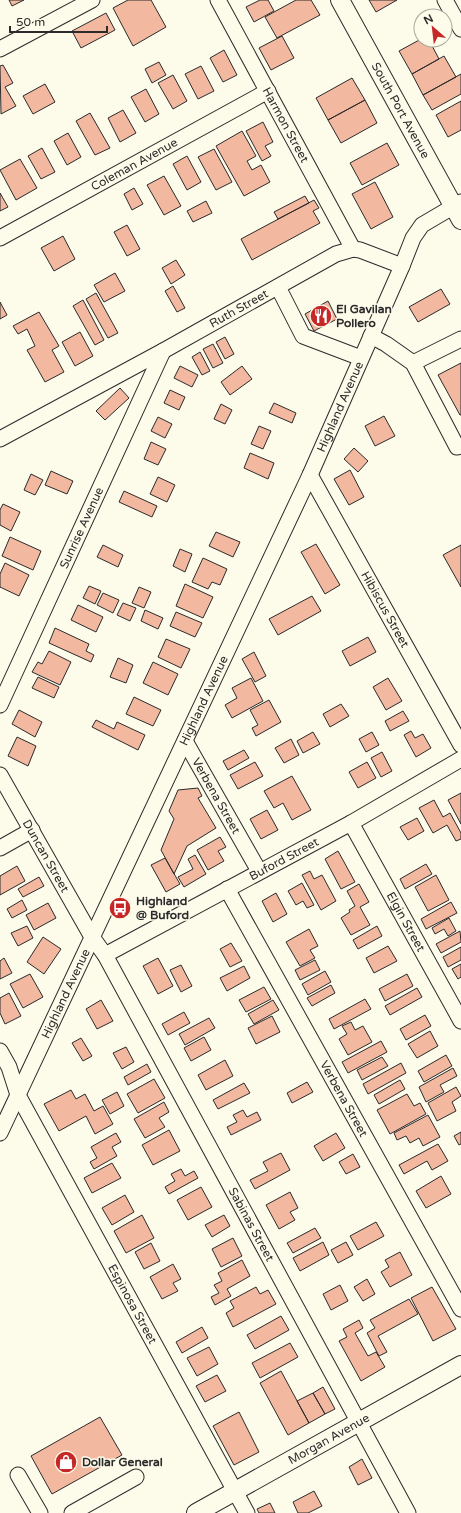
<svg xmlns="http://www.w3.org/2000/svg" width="461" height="1513" viewBox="0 0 461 1513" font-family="'Varela Round',sans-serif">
	<rect width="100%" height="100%" fill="#fdfbea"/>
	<path fill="#f2b8a0" stroke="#2b2b2b" d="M9 0H24L12 6Z
		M128 0H151L166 27 133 46 113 8Z
		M260 0H268L274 11 254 22 246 7Z
		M296 0H311L320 15 277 38 265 17Z
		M369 0H397L376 12Z
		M106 13 115 30 81 48 72 31Z
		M282 36 294 58 271 70 259 48Z
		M421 39 429 40 439 59 412 74 399 51Z
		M224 50 237 75 223 82 210 58Z
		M444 56 456 77 423 95 412 74Z
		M159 62 166 75 152 83 145 69Z
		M3 65 13 83 5 87 16 106 1 114 0 66Z
		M201 66 214 91 198 99 185 74Z
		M461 74V94L432 110 423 95Z
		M173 75 187 101 173 109 158 83Z
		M352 78 365 100 328 120 316 98Z
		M45 84 55 102 33 114 23 96Z
		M146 89 159 114 145 122 131 97Z
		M365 100 377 123 341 143 328 120Z
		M461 101V130L448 137 436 115Z
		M123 110 136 133 120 142 108 118Z
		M90 113 110 148 95 155 76 121Z
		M263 122 273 142 265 146 271 156 262 161 246 131Z
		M242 131 256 156 247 161 252 170 261 165 270 182 244 196 216 146Z
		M68 133 81 157 67 165 54 141Z
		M387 143 399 165 362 185 350 163Z
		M42 148 55 172 41 179 28 156Z
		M214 149 232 182 216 190 198 157Z
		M187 156 201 182 187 190 173 164Z
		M20 159 37 188 16 200 0 170Z
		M164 176 181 206 164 215 147 185Z
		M375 182 393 217 371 229 352 194Z
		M134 188 143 204 132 210 124 194Z
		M0 193 8 207 0 211Z
		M305 196 309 203 278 219 274 212Z
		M314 200 319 208 313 211 320 223 252 260 241 239Z
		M206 201 212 213 193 222 187 211Z
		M127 225 140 249 127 256 114 232Z
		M63 236 75 259 54 271 41 248Z
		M176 260 185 275 171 284 162 268Z
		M115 273 125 291 104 302 94 285Z
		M173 286 185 308 177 312 165 291Z
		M441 289 450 304 418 322 409 307Z
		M96 293 118 333 108 338 86 299Z
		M83 300 104 340 95 345 73 306Z
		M328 301 337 319 314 331 305 314Z
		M0 302 7 315 0 319Z
		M39 312 59 346 52 350 64 372 45 382 27 350 35 346 27 329 18 334 13 326Z
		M80 332 93 356 75 366 62 342Z
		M225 337 234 354 225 359 216 342Z
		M213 344 223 363 213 368 203 349Z
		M200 352 210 371 202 375 192 357Z
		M461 363V415H460L438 375Z
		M180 366 198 375 192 387 174 378Z
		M242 366 252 379 230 395 221 382Z
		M120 388 129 398 105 420 96 411Z
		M170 390 185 397 179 410 164 403Z
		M274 403 296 413 292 423 269 413Z
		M221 404 232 410 225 424 214 419Z
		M384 416 395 436 375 446 365 426Z
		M158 417 172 424 165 438 151 431Z
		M259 426 271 431 263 449 251 444Z
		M151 442 166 449 158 465 144 459Z
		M354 448 368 461 358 472 344 459Z
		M250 453 274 463 268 479 244 468Z
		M350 470 364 497 349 505 334 479Z
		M51 471 73 481 67 494 45 485Z
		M31 474 43 480 35 495 24 490Z
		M158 477 175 485 167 502 150 494Z
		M124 491 157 506 152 517 119 502Z
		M3 504 20 512 11 531 0 525V510Z
		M216 532 240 542 233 557 209 546Z
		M10 537 41 551 33 570 2 556Z
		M316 544 340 585 325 594 301 552Z
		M103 545 123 555 118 567 97 557Z
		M461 545V587L443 555Z
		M180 549 192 554 185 572 173 566Z
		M203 558 227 569 220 585 212 582 208 589 192 582Z
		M5 563 29 575 19 596 0 587V574Z
		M185 584 213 597 203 618 176 606Z
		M89 586 101 591 95 604 83 598Z
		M139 587 151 592 144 608 132 603Z
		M103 593 119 600 113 613 97 605Z
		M312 596 321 611 278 635 269 619Z
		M123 603 136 608 130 621 117 615Z
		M78 605 103 617 96 632 71 620Z
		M145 610 163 618 158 629 141 621Z
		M176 612 202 623 195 637 170 626Z
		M55 628 89 644 86 651 94 655 91 662 49 643Z
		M368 637 376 652 350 666 342 651Z
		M166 639 190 649 181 668 158 657Z
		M49 651 71 662 60 685 32 672 38 662 42 664Z
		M254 652 266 676 255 682 242 659Z
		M118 658 133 665 126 683 110 677Z
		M153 662 178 674 168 695 143 683Z
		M38 677 59 687 54 698 32 688Z
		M251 678 263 701 232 718 225 705 237 698 232 688Z
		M388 678 402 701 386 710 373 687Z
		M134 697 161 710 153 726 126 714Z
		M269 700 281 722 256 736 252 728 258 725 250 710Z
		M341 704 349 716 330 727 323 714Z
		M19 710 42 722 35 737 12 724Z
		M403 711 409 721 390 731 385 721Z
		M96 720 114 729 117 722 145 735 138 750 92 727Z
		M411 731 415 738 423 734 431 748 416 757 404 735Z
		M313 732 320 744 303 753 297 741Z
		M372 732 379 745 366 752 359 739Z
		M17 737 36 746 28 766 8 756Z
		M291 739 299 755 284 763 275 748Z
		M244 750 249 758 228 770 223 761Z
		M382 752 392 771 381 777 371 758Z
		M255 762 263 776 238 789 230 775Z
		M367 762 376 778 358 788 349 772Z
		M292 776 311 810 292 820 283 803 274 808 264 791Z
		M198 788 202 796 198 798 216 828 187 846 174 874 161 850 174 819 169 811 178 790Z
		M461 793V824L448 800Z
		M434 800 443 817 450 813 461 833V839L456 841 447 825 433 833 419 808Z
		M267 810 278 830 261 839 250 819Z
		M417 818 424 831 408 840 400 827Z
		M220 837 226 847 218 851 224 861 208 870 197 850Z
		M338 851 355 882 341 889 325 859Z
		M195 855 206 874 184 887 178 877 193 869 188 859Z
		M165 858 180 884 166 892 151 865Z
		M426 864 432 874 405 889 400 879Z
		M17 866 25 881 0 895V876Z
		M310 871 314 879 322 875 336 901 321 910 302 875Z
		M436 875 449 900 428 911 415 887Z
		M39 877 44 886 23 897 18 889Z
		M302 883 314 905 307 908 303 901 296 905 288 891Z
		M359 884 369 902 360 907 370 925 351 935 341 918 350 912 349 910 355 906 347 891Z
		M276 893 287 914 273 922 262 901Z
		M22 900 27 910 12 918 7 909Z
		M451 902 457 913 426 929 421 919Z
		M48 903 56 918 34 930 26 915Z
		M449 918 456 931 448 936 444 929 435 934 432 928Z
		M27 926 33 938 18 946 11 933Z
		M377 926 382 936 358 949 353 940Z
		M309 929 318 946 310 950 315 958 300 966 286 942Z
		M460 931 461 942 441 953 436 944Z
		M43 937 61 949 44 974 27 962Z
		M231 943 242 961 230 967 220 949Z
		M388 946 397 961 374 973 366 958Z
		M461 947V960L448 967 443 957Z
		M4 958 12 973 0 979V961Z
		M158 958 173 986 158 994 143 966Z
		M315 960 320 970 300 980 295 970Z
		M461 964V977L458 979 452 969Z
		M181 965 192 986 181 992 170 970Z
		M244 966 250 978 227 991 220 978Z
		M325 971 331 982 308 995 302 984Z
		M30 974 43 997 23 1008 10 984Z
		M407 974 413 986 385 1001 379 989Z
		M331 985 335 993 312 1006 307 998Z
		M264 987 271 999 246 1012 239 1000Z
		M417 988 422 997 390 1015 385 1006Z
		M9 993 21 1016 5 1024 0 1013V998Z
		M365 999 371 1009 334 1029 329 1019Z
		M101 1000 113 1021 97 1029 86 1009Z
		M273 1000 279 1010 254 1024 248 1014Z
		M184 1012 190 1023 168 1035 162 1024Z
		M425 1015 431 1026 406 1040 400 1029Z
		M272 1016 280 1032 256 1044 248 1028Z
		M209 1018 215 1028 185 1045 179 1034Z
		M351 1022 355 1030 363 1026 372 1042 348 1055 339 1039 347 1034 342 1026Z
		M430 1031 438 1046 417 1058 408 1044Z
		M204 1037 211 1050 191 1061 184 1048Z
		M81 1038 92 1056 83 1061 72 1043Z
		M381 1041 387 1052 348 1073 342 1062Z
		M126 1047 134 1062 122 1069 113 1053Z
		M446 1055 452 1066 424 1082 418 1071Z
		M382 1057 388 1066 362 1080 357 1070Z
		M225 1060 233 1076 206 1090 198 1075Z
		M401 1063 406 1073 368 1094 363 1084Z
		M147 1064 151 1072 128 1085 124 1077Z
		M453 1068 457 1076 440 1085 444 1092 426 1102 419 1087Z
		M154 1079 165 1098 138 1113 127 1094Z
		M400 1080 405 1089 379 1104 374 1095Z
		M307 1082 313 1092 292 1103 287 1093Z
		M244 1083 250 1093 218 1109 213 1100Z
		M456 1087 461 1096 452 1102 456 1111 437 1121 428 1103Z
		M71 1090 76 1099 85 1094 94 1111 103 1106 113 1124 95 1134 86 1116 59 1131 44 1104Z
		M117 1092 124 1106 110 1114 102 1100Z
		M407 1094 414 1106 420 1103 426 1114 390 1134 377 1110Z
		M164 1102 169 1112 159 1118 165 1127 145 1138 134 1119Z
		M243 1110 247 1117 257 1112 261 1120 231 1135 227 1127 237 1122 233 1115Z
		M428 1115 440 1137 423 1146 419 1138 410 1143 406 1136 397 1140 394 1133Z
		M169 1130 180 1151 153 1165 142 1145Z
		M461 1132V1144L459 1145 454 1136Z
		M116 1133 121 1142 112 1147 117 1156 94 1169 90 1162 97 1158 91 1147Z
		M336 1133 345 1148 323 1161 314 1146Z
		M438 1144 448 1161 432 1170 427 1161 404 1174 399 1165Z
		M281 1153 290 1170 255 1189 250 1180 268 1171 263 1162Z
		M353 1154 360 1167 346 1174 339 1162Z
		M112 1163 121 1178 92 1193 84 1178Z
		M181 1169 185 1176 194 1171 198 1178 169 1194 165 1187 175 1181 171 1174Z
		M441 1176 451 1194 426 1208 416 1191Z
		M201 1187 212 1207 188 1220 177 1200Z
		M290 1192 298 1208 290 1212 295 1220 279 1229 266 1205Z
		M125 1195 134 1212 112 1225 102 1208Z
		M142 1215 154 1238 126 1253 114 1231Z
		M224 1215 230 1226 212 1237 205 1225Z
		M376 1222 384 1236 358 1250 350 1236Z
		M315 1228 321 1238 293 1253 287 1243Z
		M233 1238 242 1256 221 1267 212 1249Z
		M323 1242 329 1255 300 1271 293 1258Z
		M346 1242 353 1255 338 1263 331 1250Z
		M151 1243 160 1261 144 1269 135 1252Z
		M400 1252 412 1275 390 1287 381 1272 389 1267 385 1260Z
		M242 1260 250 1276 227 1289 231 1296 215 1305 211 1297 219 1293 214 1285 222 1281 218 1273Z
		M173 1264 181 1279 173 1283 178 1291 162 1299 150 1277Z
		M367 1279 375 1294 363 1301 354 1287Z
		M340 1285 348 1301 331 1310 323 1294Z
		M256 1287 260 1294 268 1290 276 1304 233 1327 226 1313 234 1308 230 1301Z
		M432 1287 456 1329 433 1341 411 1298Z
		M409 1299 418 1314 378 1336 387 1352 379 1356 367 1333 375 1328 370 1320Z
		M281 1316 289 1330 255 1349 247 1335Z
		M359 1320 363 1328 355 1333 368 1356 376 1352 385 1367 361 1381 339 1341 347 1337 343 1329Z
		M202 1327 208 1338 182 1353 176 1342Z
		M290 1343 298 1357 260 1378 252 1363Z
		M209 1347 218 1364 197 1376 187 1358Z
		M281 1371 309 1423 288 1435 260 1383Z
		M217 1375 226 1391 205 1402 196 1386Z
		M323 1387 335 1409 325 1414 313 1393Z
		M313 1393 325 1414 309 1423 297 1401Z
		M239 1412 259 1452 234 1465 213 1426Z
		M100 1417 122 1455 52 1494 31 1456Z
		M362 1459 372 1478 358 1485 349 1467Z
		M314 1491 322 1506 308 1513H298L293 1502Z
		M270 1503 275 1513H259L257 1509Z"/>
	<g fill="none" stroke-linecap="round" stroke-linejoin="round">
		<g stroke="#2b2b2b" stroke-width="17">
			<g id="minor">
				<path id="s1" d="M218 0 353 249"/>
				<path d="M445 0 461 29"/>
				<path d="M0 49 92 0"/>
				<path id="s2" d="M0 238 268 91"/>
				<path d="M278 287 303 336 361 358"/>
				<path d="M371 336 386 344 413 363 457 447 461 446"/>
				<path d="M413 363 461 339"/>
				<path id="s3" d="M0 439 163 351 336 254 353 249 360 250 402 266"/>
				<path id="s4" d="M310 475 461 745"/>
				<path id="s5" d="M0 705 163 351"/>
				<path id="s6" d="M185 741 259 871"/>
				<path id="s7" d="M0 775 92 937 105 955 408 1513"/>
				<path id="s8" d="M351 823 461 1021"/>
				<path d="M0 848 32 830"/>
				<path id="s9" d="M227 889 461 1309"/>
				<path id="s10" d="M105 955 351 823 461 759"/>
				<path id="s11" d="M0 1051 9 1067 18 1095 247 1513"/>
				<path id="s12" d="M0 1133 310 475 402 266 413 238 422 225 461 202"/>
				<path d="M18 1475 40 1513"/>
				<path d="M72 1513 136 1477"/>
			</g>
		</g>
		<g stroke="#2b2b2b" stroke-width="20">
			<g id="major">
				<path id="s13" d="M340 0 461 220"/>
				<path id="s14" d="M196 1513 461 1365"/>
			</g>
		</g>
		<use href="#minor" stroke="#fdfbea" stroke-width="15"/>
		<use href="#major" stroke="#fdfbea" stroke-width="18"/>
	</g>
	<defs>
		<g id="restaurant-disc" transform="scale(1.15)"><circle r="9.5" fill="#c62828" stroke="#fdfbea"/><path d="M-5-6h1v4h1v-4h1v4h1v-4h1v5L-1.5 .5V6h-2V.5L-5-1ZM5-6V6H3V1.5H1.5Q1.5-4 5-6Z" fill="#fff"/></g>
		<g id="bus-disc" transform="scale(1.15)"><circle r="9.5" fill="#c62828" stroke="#fdfbea"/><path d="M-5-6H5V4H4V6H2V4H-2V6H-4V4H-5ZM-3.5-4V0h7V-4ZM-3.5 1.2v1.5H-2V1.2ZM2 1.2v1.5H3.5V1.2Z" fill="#fff"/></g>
		<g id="shop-disc" transform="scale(1.15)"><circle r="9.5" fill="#c62828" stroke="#fdfbea"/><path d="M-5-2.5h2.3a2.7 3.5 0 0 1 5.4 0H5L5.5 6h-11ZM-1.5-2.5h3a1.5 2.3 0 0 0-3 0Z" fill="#fff"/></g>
	</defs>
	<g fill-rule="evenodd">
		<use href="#restaurant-disc" x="321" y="316"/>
		<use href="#bus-disc" x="120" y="908"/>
		<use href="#shop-disc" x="66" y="1462"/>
	</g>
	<g text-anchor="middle" stroke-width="3" stroke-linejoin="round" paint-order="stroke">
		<g font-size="12" fill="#2b2b2b" stroke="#fdfbea">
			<text dy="4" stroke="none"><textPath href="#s13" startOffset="126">South Port Avenue</textPath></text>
			<text dy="4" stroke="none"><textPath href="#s1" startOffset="142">Harmon Street</textPath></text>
			<text dy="4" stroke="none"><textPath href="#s2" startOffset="153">Coleman Avenue</textPath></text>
			<text dy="4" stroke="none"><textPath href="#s3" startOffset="272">Ruth Street</textPath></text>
			<text dy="4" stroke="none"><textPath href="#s12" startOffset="802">Highland Avenue</textPath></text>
			<text dy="4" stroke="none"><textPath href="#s5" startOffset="195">Sunrise Avenue</textPath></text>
			<text dy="4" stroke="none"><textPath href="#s4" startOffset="154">Hibiscus Street</textPath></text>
			<text dy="4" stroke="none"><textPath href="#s12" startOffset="478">Highland Avenue</textPath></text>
			<text dy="4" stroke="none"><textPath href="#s6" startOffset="63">Verbena Street</textPath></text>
			<text dy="4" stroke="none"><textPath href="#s7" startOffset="93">Duncan Street</textPath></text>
			<text dy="4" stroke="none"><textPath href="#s10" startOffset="203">Buford Street</textPath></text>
			<text dy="4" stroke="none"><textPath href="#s8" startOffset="113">Elgin Street</textPath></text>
			<text dy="4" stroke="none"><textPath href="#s12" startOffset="154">Highland Avenue</textPath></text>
			<text dy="4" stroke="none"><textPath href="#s9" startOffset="240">Verbena Street</textPath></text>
			<text dy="4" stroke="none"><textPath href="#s7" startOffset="515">Sabinas Street</textPath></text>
			<text dy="4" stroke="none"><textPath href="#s11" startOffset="286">Espinosa Street</textPath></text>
			<text dy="4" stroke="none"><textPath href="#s14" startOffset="152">Morgan Avenue</textPath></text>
		</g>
		<g font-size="12" font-weight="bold" fill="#2b2b2b" stroke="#fdfbea" text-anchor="start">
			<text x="336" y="313">El Gavilan<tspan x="336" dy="14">Pollero</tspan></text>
			<text x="136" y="905">Highland<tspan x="136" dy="14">@ Buford</tspan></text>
			<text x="82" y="1466">Dollar General</text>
		</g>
	</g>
	<g transform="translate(433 28) rotate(332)"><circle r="19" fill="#fdfbea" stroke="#a9a89e"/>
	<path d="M0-3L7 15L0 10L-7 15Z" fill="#c62828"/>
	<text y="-6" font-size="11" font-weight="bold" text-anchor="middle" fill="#2b2b2b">N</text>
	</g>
	<path d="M10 26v6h97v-6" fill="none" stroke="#2b2b2b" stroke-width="2"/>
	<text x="16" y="26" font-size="12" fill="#2b2b2b" stroke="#fdfbea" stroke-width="3" paint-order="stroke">50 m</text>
</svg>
